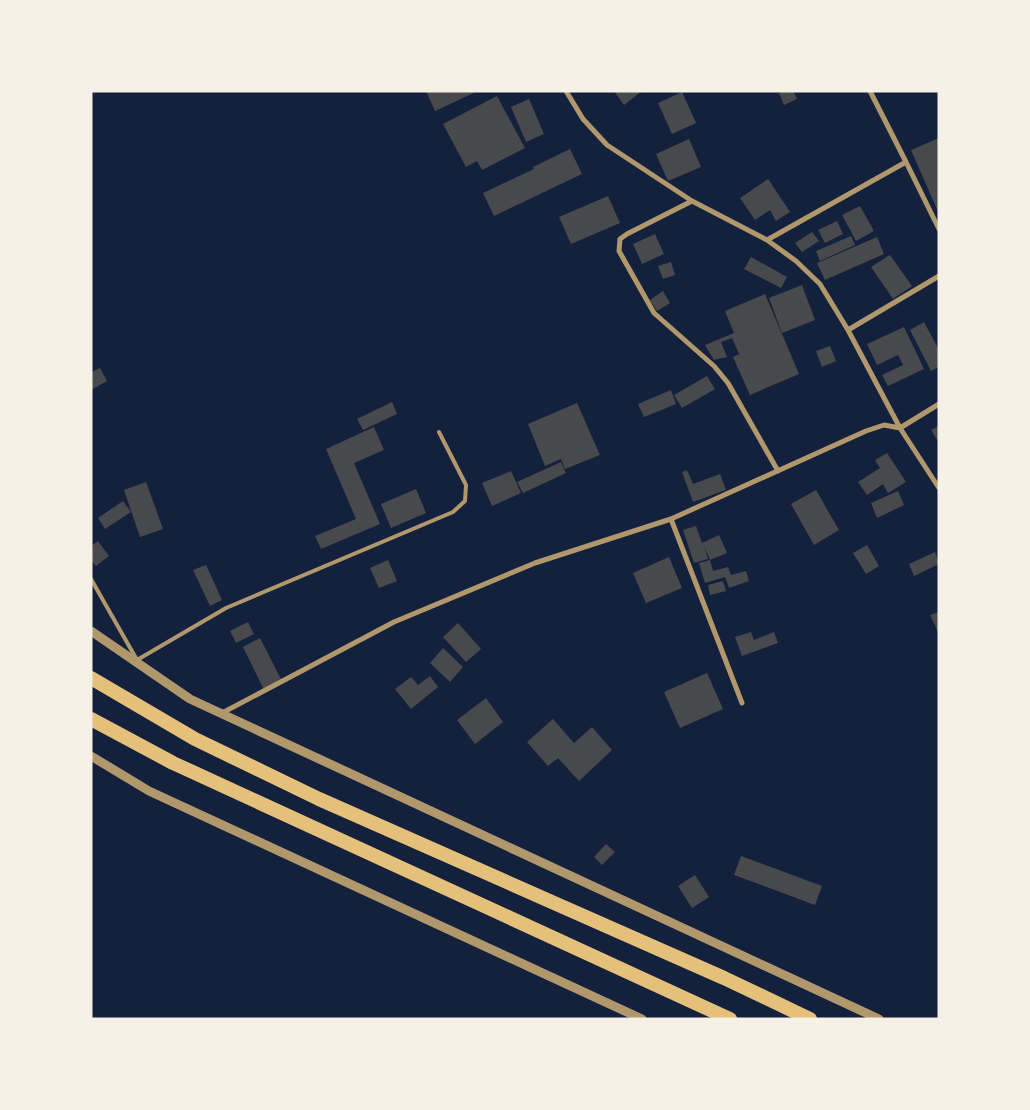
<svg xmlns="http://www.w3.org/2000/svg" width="1030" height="1110" viewBox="0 0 1030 1110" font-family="'Nunito Sans',sans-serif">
	<rect width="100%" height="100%" fill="#14213d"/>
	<path fill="#48494c" d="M426 91H478L435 111Z
		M614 91H642L624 105Z
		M783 91H793L797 99 784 105 779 93Z
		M682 92 696 123 672 134 658 103Z
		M497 96 525 148 482 170 477 161 466 167 443 124Z
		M529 99 544 134 526 142 511 107Z
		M939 138V214L911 150Z
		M689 139 701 167 668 181 656 154Z
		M570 149 582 174 494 216 483 193 534 169 533 167Z
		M768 179 790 212 776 221 770 210 755 220 740 198Z
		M608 196 620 223 571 244 559 217Z
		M860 206 874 231 856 241 842 215Z
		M837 221 843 234 825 243 818 230Z
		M812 232 819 241 802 252 795 243Z
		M655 234 664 254 642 264 633 244Z
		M851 236 855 245 820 261 816 251Z
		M877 237 884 254 825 280 817 263Z
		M890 255 912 286 893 299 871 267Z
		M751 257 787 277 781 288 744 269Z
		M671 262 675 275 663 279 658 266Z
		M802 285 815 320 782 333 769 298Z
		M663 291 670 303 657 311 650 300Z
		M765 294 799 374 750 395 733 357 739 354 732 338 721 342 727 357 714 360 705 345 734 333 725 311Z
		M924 322 939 350V367L931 371 910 330Z
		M904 327 924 369 888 386 882 375 903 365 898 355 877 365 867 344Z
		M830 346 836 361 822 367 816 351Z
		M100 368 107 381 91 390V372Z
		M707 376 715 389 682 408 674 395Z
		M671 390 676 404 644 417 638 404Z
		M392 402 397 414 363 430 357 419Z
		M577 403 600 455 565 469 561 459 545 466 528 424Z
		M939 426V443L931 430Z
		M374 427 384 450 354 463 380 524 321 549 315 536 356 519 326 449Z
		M887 453 906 482 888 493 883 484 867 495 858 482 880 468 875 460Z
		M561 462 566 473 523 493 517 482Z
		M687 470 693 484 720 474 726 490 693 502 682 472Z
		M511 471 521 493 492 506 482 483Z
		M146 482 163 529 140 537 124 490Z
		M416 489 426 513 391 528 381 504Z
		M816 490 839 530 814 545 791 504Z
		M898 491 904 505 877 518 871 503Z
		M123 501 131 512 105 529 98 518Z
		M696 526 702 543 719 535 727 553 710 560 713 571 728 567 731 575 746 571 749 581 729 588 725 577 705 583 699 563 710 560 704 546 708 559 694 563 683 530Z
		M98 541 109 556 96 566 91 560V546Z
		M867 545 879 566 866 574 853 553Z
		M935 552 939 564 914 576 909 564Z
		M669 557 682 588 646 603 633 573Z
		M388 560 397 581 379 588 370 568Z
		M206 565 222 600 210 606 193 570Z
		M723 581 726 591 710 595 708 585Z
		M939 612V634L930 615Z
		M248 622 254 634 236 643 230 631Z
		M458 623 481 649 466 662 443 637Z
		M751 632 754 640 774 632 778 643 742 656 735 637Z
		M260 638 282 681 264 690 243 647Z
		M443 648 463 667 450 682 430 663Z
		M707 673 723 709 680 728 664 692Z
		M430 676 438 687 411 709 395 689 411 677 418 685Z
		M486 698 503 722 475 744 457 720Z
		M553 719 574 743 592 727 612 750 579 781 558 758 548 766 527 742Z
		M606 844 615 852 602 865 594 857Z
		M741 856 822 886 815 905 734 875Z
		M695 875 709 897 692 908 678 886Z"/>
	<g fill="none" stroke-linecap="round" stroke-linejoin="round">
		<path stroke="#b1986c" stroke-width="4" d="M91 579 137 660 226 608 453 512 465 501 466 485 439 432"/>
		<path stroke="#b1986c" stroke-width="5" d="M566 91 583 119 607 145 692 201 767 240 796 261 820 284 848 330 900 428 939 404
			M906 162 939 229
			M692 201 627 234 620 239 619 251 654 313 714 366 728 383 778 471
			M767 240 906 162 870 91
			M848 330 939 276
			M671 519 742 703
			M222 713 394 622 535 563 671 519 866 431 884 425 900 428 939 488"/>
		<path stroke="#b1986c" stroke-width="9" d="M91 631 190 699 879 1019
			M91 756 149 791 642 1019"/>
		<path stroke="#e5c07b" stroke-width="14" d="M91 678 195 739 319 799 724 978 810 1019
			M91 719 173 763 730 1019"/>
	</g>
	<rect width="1030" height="1110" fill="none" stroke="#f6f1e7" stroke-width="185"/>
</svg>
